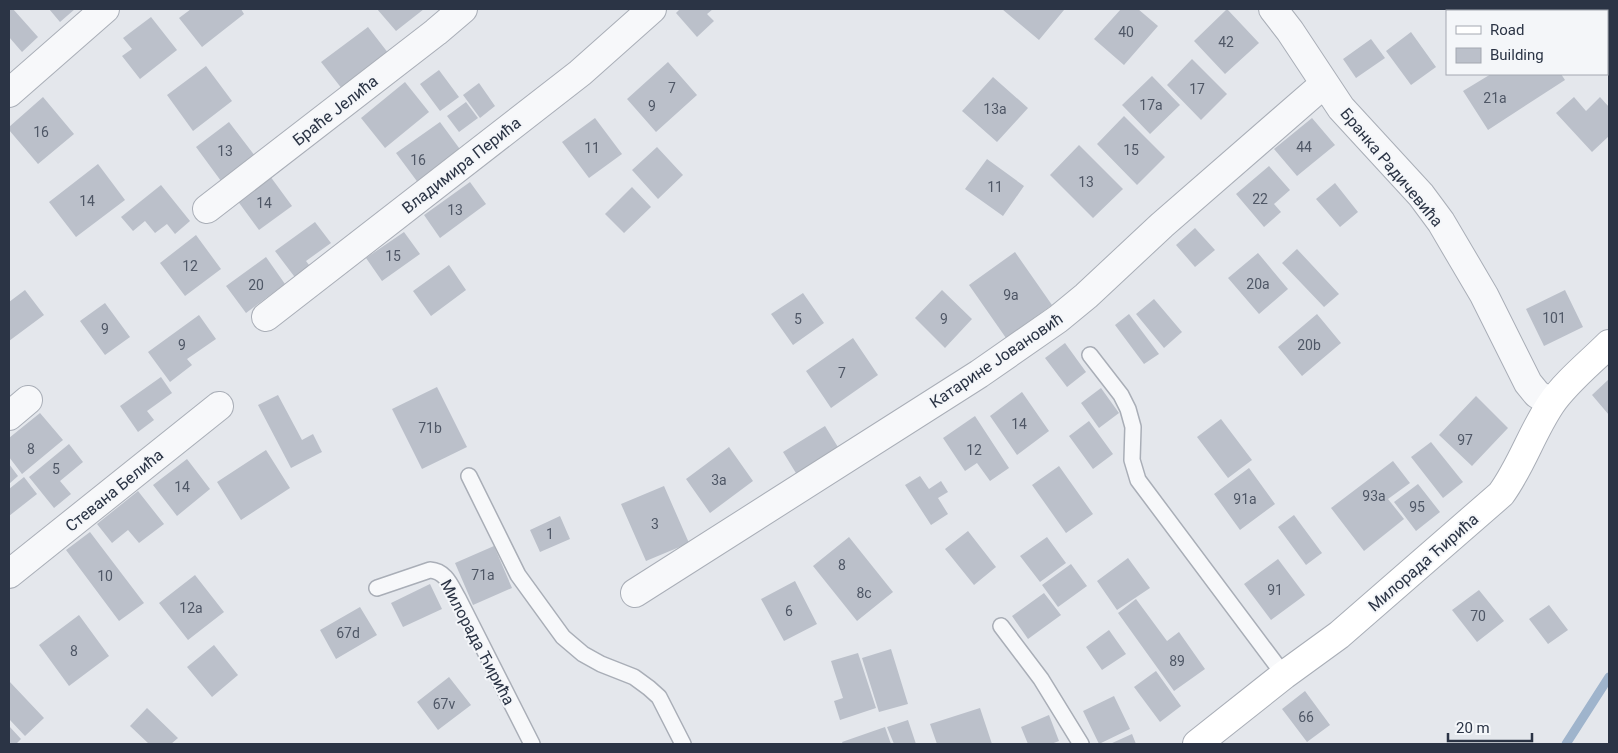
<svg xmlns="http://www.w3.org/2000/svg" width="1618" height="753" viewBox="0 0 1618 753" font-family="Roboto,sans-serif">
	<rect width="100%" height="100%" fill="#e4e7ec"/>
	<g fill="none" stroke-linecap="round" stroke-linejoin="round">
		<path stroke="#9fb4cc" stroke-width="9" d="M1566 744 1609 677"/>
	</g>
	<path fill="#bbc0ca" d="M9 9H13L38 37 22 52 9 37Z
		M49 9H75L60 22Z
		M191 9H241L244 14 202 47 179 18Z
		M377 9H424L396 31Z
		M680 9H713L707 14 714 21 697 37 676 13Z
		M1002 9H1063L1064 10 1039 40Z
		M1121 9H1138L1158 26 1124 65 1094 39Z
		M1227 9 1259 43 1225 74 1194 41Z
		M1457 9H1497L1493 11H1458Z
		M151 17 177 50 140 79 122 56 132 49 123 38Z
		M368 27 392 58 346 94 321 62Z
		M1411 32 1436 67 1411 85 1386 51Z
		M1371 39 1385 58 1356 78 1343 59Z
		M1192 59 1227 94 1201 120 1167 85Z
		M668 62 697 95 656 132 627 99Z
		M206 66 232 101 193 131 167 95Z
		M439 70 459 97 440 111 420 84Z
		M1491 74H1561L1565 80 1488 130 1463 91Z
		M1152 76 1180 105 1150 134 1122 105Z
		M993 77 1028 108 997 142 962 111Z
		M405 82 429 112 385 148 361 118Z
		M479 83 495 106 480 118 463 95Z
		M43 97 74 134 38 164 9 130V127Z
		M1574 97 1586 111 1600 97 1609 107V136L1592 152 1556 113Z
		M466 102 478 118 459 132 447 116Z
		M1124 116 1165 157 1137 185 1097 144Z
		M595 118 622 154 589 178 562 142Z
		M1312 118 1335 145 1297 176 1274 149Z
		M229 122 255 156 221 181 196 147Z
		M440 122 462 152 419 184 396 153Z
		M1079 145 1123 189 1093 218 1050 175Z
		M657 147 683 175 658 199 632 170Z
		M987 159 1024 186 1003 216 965 189Z
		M98 164 125 200 76 237 49 202Z
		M1269 166 1290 190 1274 204 1281 212 1264 227 1236 194Z
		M270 176 292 206 259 230 237 200Z
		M470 182 486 204 440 238 424 215Z
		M1335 183 1358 212 1340 227 1316 199Z
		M161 185 190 221 175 234 167 224 155 233 145 221 133 231 121 217Z
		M632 187 651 207 624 233 605 214Z
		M315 222 331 243 306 261 312 269 297 280 275 251Z
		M1195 228 1215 250 1195 267 1176 245Z
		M404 232 420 254 382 281 366 258Z
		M196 235 221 269 185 296 160 263Z
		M1297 249 1339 294 1324 307 1282 263Z
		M1015 252 1052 305 1006 338 969 285Z
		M1258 253 1288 289 1259 314 1228 278Z
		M266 257 285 284 246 313 226 286Z
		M449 265 466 290 431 316 413 291Z
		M25 290 44 315 9 341V302Z
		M942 290 972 319 945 348 915 318Z
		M1565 290 1583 327 1544 346 1526 309Z
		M803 293 824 323 793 345 771 314Z
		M1154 299 1182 332 1164 348 1136 314Z
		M105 303 130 337 105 355 80 321Z
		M1129 314 1159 354 1144 364 1115 325Z
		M1317 314 1341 343 1302 376 1278 347Z
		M199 315 216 339 187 359 192 365 170 382 148 352Z
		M853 338 878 375 831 408 806 371Z
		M1065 343 1086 372 1067 387 1045 358Z
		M161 377 172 393 147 411 154 420 138 432 120 406Z
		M1609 379V415L1592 395Z
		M437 387 467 447 422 469 392 409Z
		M1101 388 1119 413 1099 428 1081 403Z
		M1022 392 1049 431 1017 455 990 416Z
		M278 395 302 440 313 434 322 452 291 468 258 405Z
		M1476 396 1508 428 1472 466 1439 435Z
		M40 413 63 440 22 474 9 457V438Z
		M975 416 1009 468 990 481 977 463 965 471 943 438Z
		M1221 419 1252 460 1228 478 1197 437Z
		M1089 421 1113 454 1093 469 1069 436Z
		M825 426 841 452 799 478 783 452Z
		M1431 442 1463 482 1443 498 1411 457Z
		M69 444 83 462 60 481 71 494 54 508 29 477Z
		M729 447 753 481 710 513 686 479Z
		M266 450 290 488 241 520 217 482Z
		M187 459 210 489 177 516 153 485Z
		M1393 461 1410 483 1388 499 1404 519 1364 551 1331 508Z
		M9 464 18 476 9 484Z
		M1059 466 1093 514 1066 533 1032 485Z
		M1249 468 1275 504 1240 530 1214 494Z
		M920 476 929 489 941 481 948 492 938 498 948 514 931 525 905 485Z
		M24 477 37 494 9 516V489Z
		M1418 484 1440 512 1416 531 1394 502Z
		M664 486 689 543 646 561 621 504Z
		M138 491 164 524 139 543 128 530 112 543 97 524Z
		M1294 515 1322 553 1306 565 1278 527Z
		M560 516 570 539 540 552 530 530Z
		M968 531 996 567 974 585 945 549Z
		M90 532 144 603 119 621 66 550Z
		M849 537 893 592 857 621 813 566Z
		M1047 537 1066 563 1040 582 1020 556Z
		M494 546 512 588 473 605 455 563Z
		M1128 558 1150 588 1117 610 1097 581Z
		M1278 559 1305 595 1271 620 1244 584Z
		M1071 564 1087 586 1058 607 1042 585Z
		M195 575 224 612 188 640 159 603Z
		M795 581 817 624 784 641 761 599Z
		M430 584 442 609 403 627 391 603Z
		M1479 590 1504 621 1477 642 1452 610Z
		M1044 593 1061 615 1028 639 1012 616Z
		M1136 599 1167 641 1179 632 1205 669 1174 691 1118 613Z
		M1549 605 1568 630 1548 644 1529 619Z
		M360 607 377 635 336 659 320 630Z
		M79 615 109 656 69 686 39 645Z
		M1109 630 1126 654 1102 670 1086 647Z
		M214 645 238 675 212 697 187 667Z
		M891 649 908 704 879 712 862 658Z
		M858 653 876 708 840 720 834 701 843 698 831 661Z
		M1156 671 1181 706 1160 722 1134 687Z
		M449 677 471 705 438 730 417 702Z
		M9 681 44 718 25 736 9 719Z
		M1305 691 1330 725 1307 742 1282 709Z
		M1114 696 1130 729 1099 744 1083 711Z
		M147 708 178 738 171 744H149L130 726Z
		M980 708 992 744H937L930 724Z
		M1049 715 1059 741 1051 744H1028L1021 727Z
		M908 720 916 744H894L887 727Z
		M9 726 21 739 16 744H9Z
		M885 727 891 744H843L842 742Z
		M1132 734 1136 744H1110Z"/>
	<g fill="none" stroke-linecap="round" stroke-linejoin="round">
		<g stroke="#a9aeb7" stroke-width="18">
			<path id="lane" d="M1090 355 1121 395 1128 409 1133 427 1132 460 1138 480 1284 675
				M469 476 518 575 563 637 583 654 601 664 634 677 649 688 659 697 683 744
				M377 588 430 570C446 571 451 586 458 598L532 744
				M1001 626 1041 679 1081 744"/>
		</g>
		<g stroke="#a9aeb7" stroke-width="30">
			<path id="street" d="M1273 9 1290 31 1341 108 1421 195 1441 222 1484 295 1528 383 1537 394 1551 403
				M9 93 105 9
				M207 209 436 32 463 9
				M266 317 580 73 652 9
				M9 416 28 400
				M9 574 219 406
				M635 593 979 374 1058 319 1086 296 1162 225 1324 84"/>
		</g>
		<g stroke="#a9aeb7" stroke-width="30">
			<path id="secondary" d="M1197 744 1284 675 1339 635 1501 494C1522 465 1531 434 1551 404 1566 382 1590 363 1609 344"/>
		</g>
		<use href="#lane" stroke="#f7f8fa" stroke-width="15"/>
		<use href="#street" stroke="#f7f8fa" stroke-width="28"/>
		<use href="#secondary" stroke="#fff" stroke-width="28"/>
	</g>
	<g text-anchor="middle" stroke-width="4" stroke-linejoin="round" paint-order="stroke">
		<g font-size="14" fill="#4f5766">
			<text x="1126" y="37">40</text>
			<text x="1226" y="47">42</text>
			<text x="672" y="93">7</text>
			<text x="1197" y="94">17</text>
			<text x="1495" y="103">21a</text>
			<text x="1151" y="110">17a</text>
			<text x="652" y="111">9</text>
			<text x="995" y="114">13a</text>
			<text x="41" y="137">16</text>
			<text x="1304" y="152">44</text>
			<text x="592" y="153">11</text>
			<text x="1131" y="155">15</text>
			<text x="225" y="156">13</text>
			<text x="418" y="165">16</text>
			<text x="1086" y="187">13</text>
			<text x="995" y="192">11</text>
			<text x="1260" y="204">22</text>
			<text x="87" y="206">14</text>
			<text x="264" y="208">14</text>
			<text x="455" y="215">13</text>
			<text x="393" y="261">15</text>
			<text x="190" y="271">12</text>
			<text x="1258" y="289">20a</text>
			<text x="256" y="290">20</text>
			<text x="1011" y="300">9a</text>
			<text x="1554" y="323">101</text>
			<text x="798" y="324">5</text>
			<text x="944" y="324">9</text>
			<text x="105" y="334">9</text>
			<text x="182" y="350">9</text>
			<text x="1309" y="350">20b</text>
			<text x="842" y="378">7</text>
			<text x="1019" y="429">14</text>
			<text x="430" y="433">71b</text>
			<text x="1465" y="445">97</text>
			<text x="31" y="454">8</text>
			<text x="974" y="455">12</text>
			<text x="56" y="474">5</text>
			<text x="719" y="485">3a</text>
			<text x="182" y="492">14</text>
			<text x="1374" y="501">93a</text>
			<text x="1245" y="504">91a</text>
			<text x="1417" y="512">95</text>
			<text x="655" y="529">3</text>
			<text x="550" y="539">1</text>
			<text x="842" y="570">8</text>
			<text x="483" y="580">71a</text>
			<text x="105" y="581">10</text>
			<text x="1275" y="595">91</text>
			<text x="864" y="598">8c</text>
			<text x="191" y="613">12a</text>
			<text x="789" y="616">6</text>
			<text x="1478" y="621">70</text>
			<text x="348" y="638">67d</text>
			<text x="74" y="656">8</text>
			<text x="1177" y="666">89</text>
			<text x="444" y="709">67v</text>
			<text x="1306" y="722">66</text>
		</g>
		<g font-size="16" fill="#2b3445" stroke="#f4f6f9">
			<text transform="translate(335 110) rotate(-38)" y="6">Браће Јелића</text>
			<text transform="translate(461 165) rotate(-38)" y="6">Владимира Перића</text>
			<text transform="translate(1392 167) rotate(50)" y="6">Бранка Радичевића</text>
			<text transform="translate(996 360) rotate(-34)" y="6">Катарине Јовановић</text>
			<text transform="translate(114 490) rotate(-39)" y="6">Стевана Белића</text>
			<text transform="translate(1423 562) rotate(-41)" y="6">Милорада Ћирића</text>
			<text transform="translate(478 642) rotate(62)" y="6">Милорада Ћирића</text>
		</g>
	</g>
	<rect width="1618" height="753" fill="none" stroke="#2b3445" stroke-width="20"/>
	<rect x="1446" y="10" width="162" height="65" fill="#f4f6f9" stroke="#a4a8b1"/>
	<rect x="1456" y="26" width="25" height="8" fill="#ffffff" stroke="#a4a8b1"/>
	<text x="1490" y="35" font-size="15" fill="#2b3445">Road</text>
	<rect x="1456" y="48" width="25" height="15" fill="#bbc0ca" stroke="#a4a8b1"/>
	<text x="1490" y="60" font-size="15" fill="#2b3445">Building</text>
	<path d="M1448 733v8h84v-8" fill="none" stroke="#2b3445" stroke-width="2.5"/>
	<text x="1456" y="733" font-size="15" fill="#2b3445" stroke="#f4f6f9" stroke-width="4" paint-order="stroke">20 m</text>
</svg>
